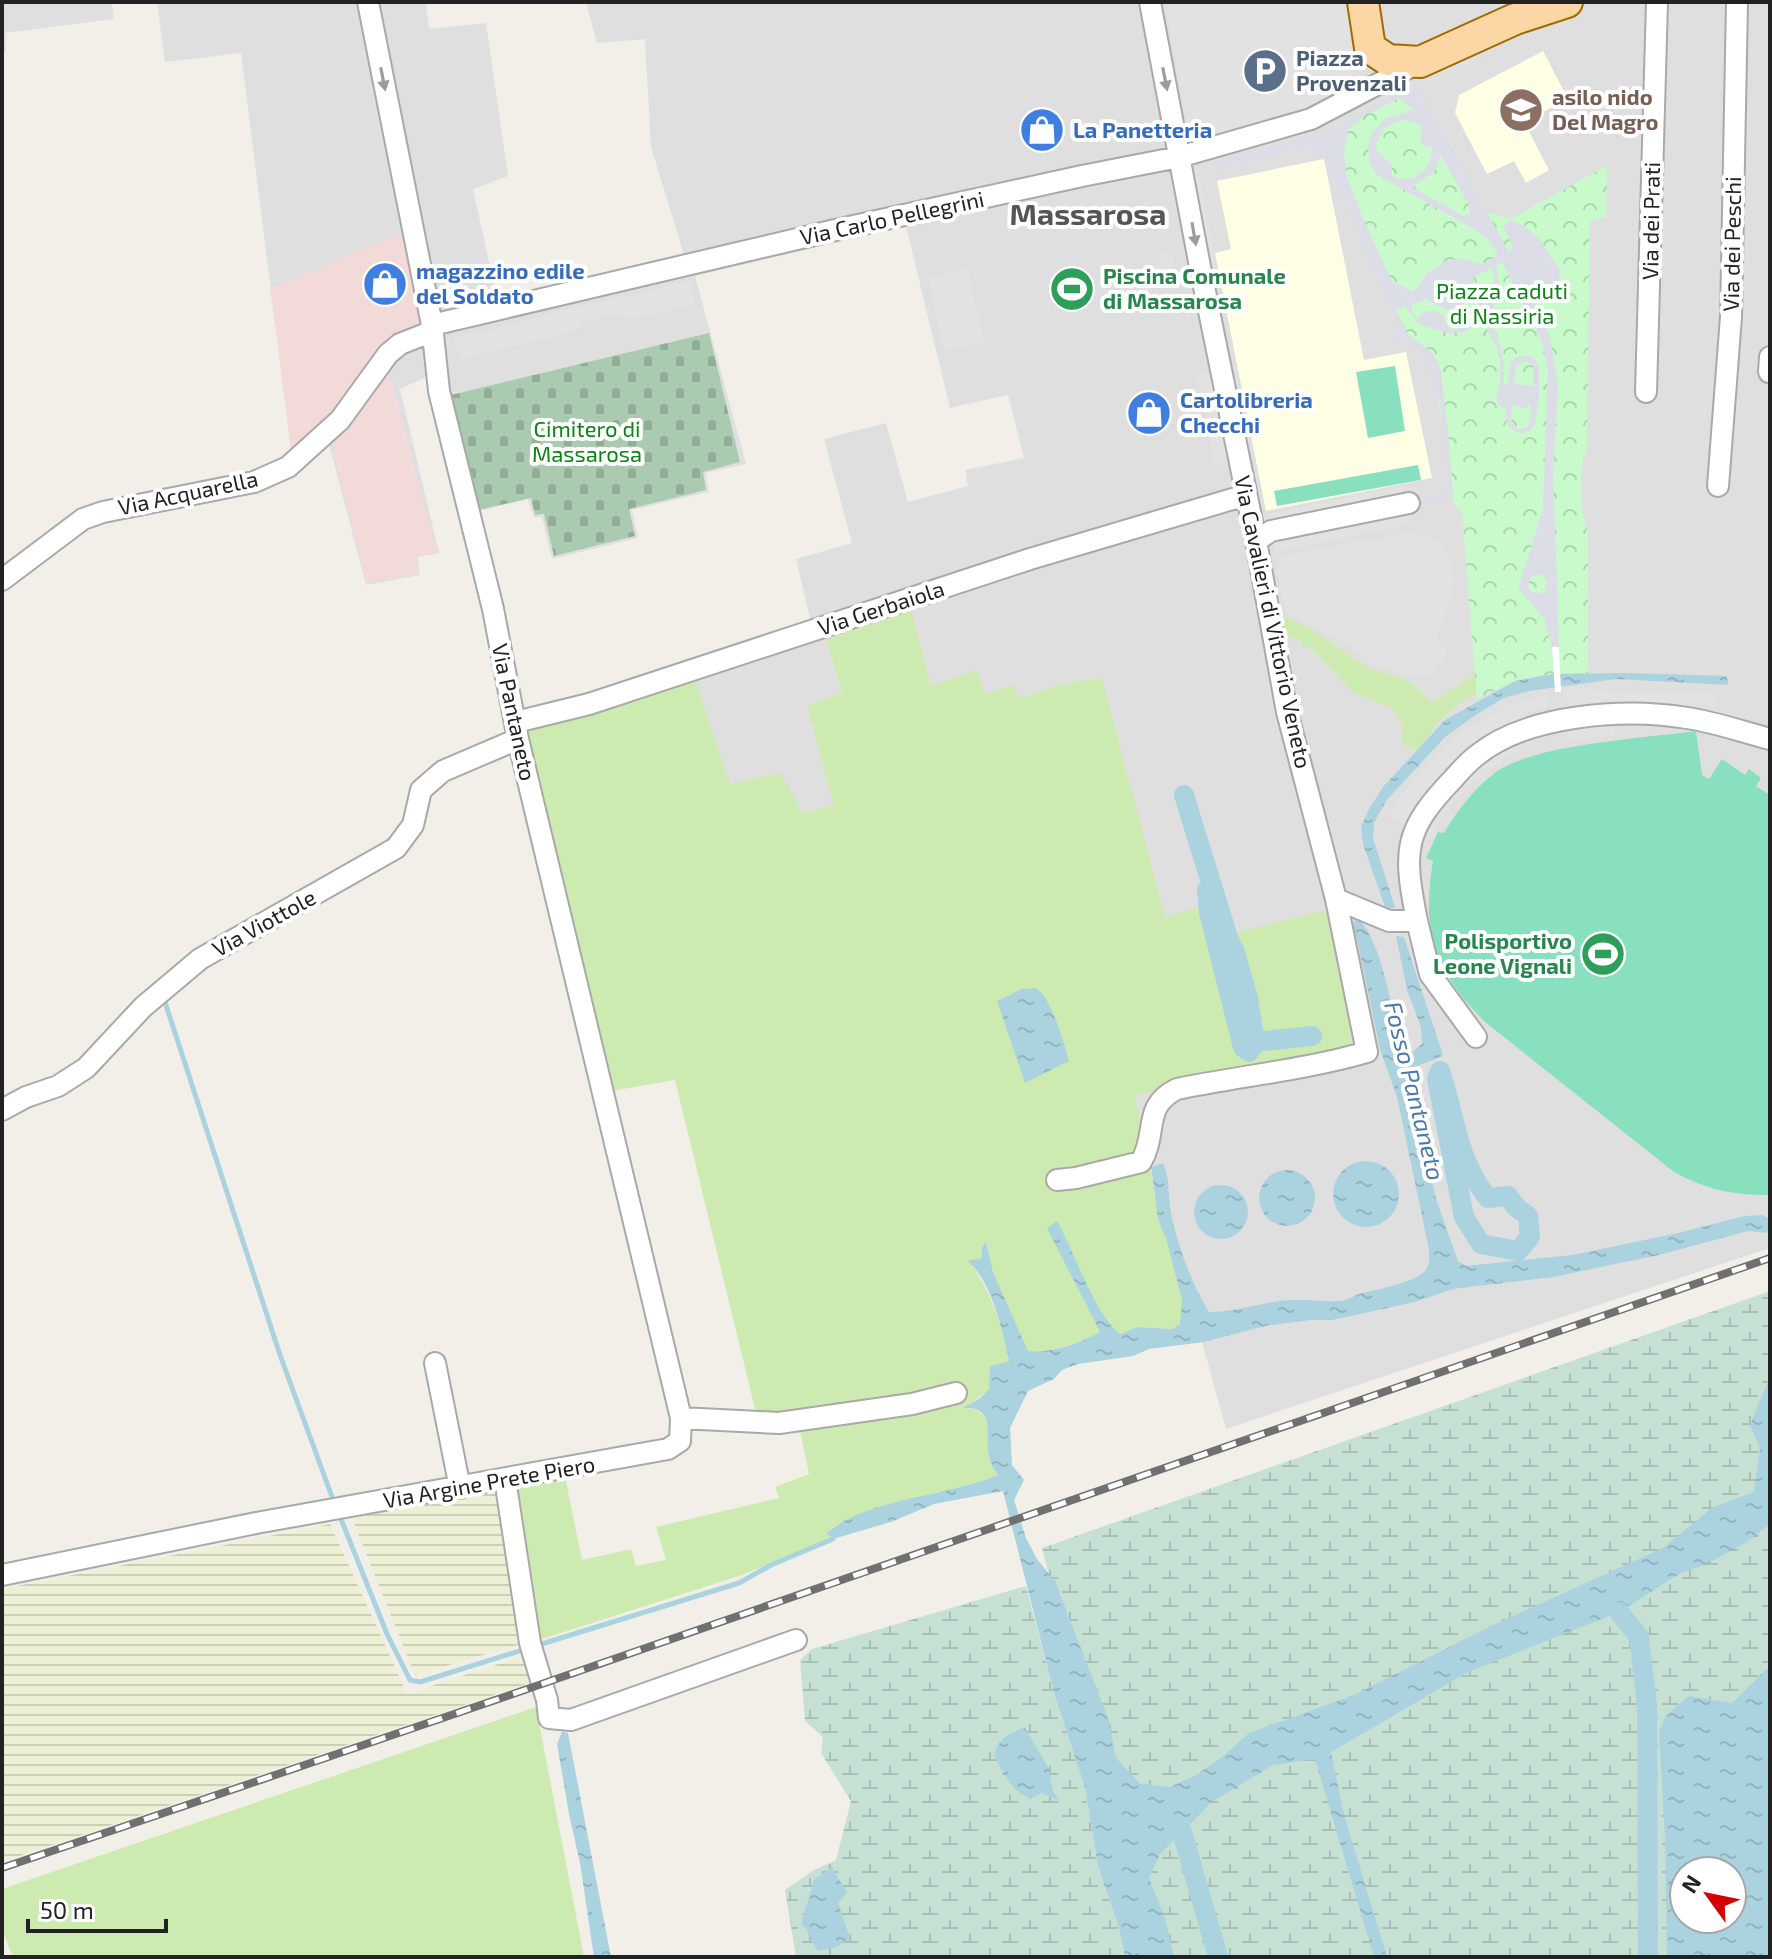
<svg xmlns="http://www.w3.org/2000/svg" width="1772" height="1959" viewBox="0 0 1772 1959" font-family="'Exo 2',sans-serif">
	<defs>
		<pattern id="farmland-rules" width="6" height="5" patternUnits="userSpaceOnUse" patternTransform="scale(2)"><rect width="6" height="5" fill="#eef0d5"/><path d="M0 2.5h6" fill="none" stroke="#ccceb7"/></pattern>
		<pattern id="wetland-marsh" width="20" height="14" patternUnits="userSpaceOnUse" patternTransform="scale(2)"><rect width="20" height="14" fill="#c6e0d4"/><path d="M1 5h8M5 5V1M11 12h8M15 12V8" fill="none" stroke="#aac0b6"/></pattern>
		<pattern id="cemetery-stones" width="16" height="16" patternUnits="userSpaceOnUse" patternTransform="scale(2)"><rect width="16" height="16" fill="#aacbaf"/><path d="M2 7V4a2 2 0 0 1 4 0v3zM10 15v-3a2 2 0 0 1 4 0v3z" fill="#92ae96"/></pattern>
		<pattern id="park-crowns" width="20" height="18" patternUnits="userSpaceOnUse" patternTransform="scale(2)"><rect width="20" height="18" fill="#c8facc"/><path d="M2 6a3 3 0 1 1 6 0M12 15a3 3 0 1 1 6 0" fill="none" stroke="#acd6af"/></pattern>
		<pattern id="water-ripples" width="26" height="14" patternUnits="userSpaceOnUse" patternTransform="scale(2)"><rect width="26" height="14" fill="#aad3df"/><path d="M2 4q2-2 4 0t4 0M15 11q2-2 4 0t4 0" fill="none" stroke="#92b5bf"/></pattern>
	</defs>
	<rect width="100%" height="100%" fill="#f2efe9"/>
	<path fill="#e0dfdf" d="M2 2H112L114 19 5 33 6 52 2 53Z
		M157 2H426L429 29 486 23 508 176 473 189 500 312 688 268 651 147 645 39 597 43 586 2H1770V1248L1226 1429 1134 1095 1361 1046 1217 937 1164 920 1058 685 1020 698 931 686 823 630 842 693 807 706 835 805 803 813 730 785 690 665 811 622 796 559 852 543 824 439 886 423 908 502 968 486 965 470 1024 458 1008 395 950 408 906 226 695 276 746 464 706 473 709 492 632 510 638 538 552 559 542 517 534 518 528 499 467 514 433 374 400 389 439 553 417 557 420 575 366 585 328 440 291 449 241 53 165 62Z"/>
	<path fill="#f2dad9" d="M410 230 425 325 383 349 437 552 415 556 418 573 367 583 330 437 291 447 270 288Z"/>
	<path fill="#ffffe5" d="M1543 51 1568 99 1524 122 1549 170 1526 183 1514 161 1487 174 1455 113 1459 95Z
		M1324 159 1364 360 1406 352 1432 478 1266 511 1215 253 1231 249 1217 181Z"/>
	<path fill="url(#farmland-rules)" d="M497 1491 524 1643 415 1675 352 1518Z
		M330 1524 407 1694 523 1656 532 1682 2 1862V1589Z"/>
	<path fill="#cdebb0" d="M910 605 931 686 977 670 985 694 1013 685 1020 698 1058 685 1102 678 1165 917 1207 905 1217 937 1332 909 1361 1046 1135 1095 1151 1167 1155 1197 1182 1300 1181 1324 1172 1329 1138 1327 1121 1334C1096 1320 1074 1249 1056 1221L1074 1277 1100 1332C1078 1344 1053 1353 1027 1351L993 1272 986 1243 983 1258 968 1262 972 1265C992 1295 1003 1326 1009 1361L990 1366V1389L965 1408C999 1410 983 1439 989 1458 991 1464 996 1470 999 1475L961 1489 939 1492 872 1511 836 1525 826 1533 833 1539 739 1576 536 1641 512 1486 565 1477 582 1560 631 1549 636 1566 666 1560 656 1527 779 1498 775 1487 809 1474 799 1426 756 1413 675 1080 606 1092 524 729 638 701 695 679 730 784 781 773 803 813 834 805 807 706 842 693 823 629Z
		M1287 617C1317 629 1336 648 1363 664 1376 672 1390 673 1404 679 1416 684 1422 696 1433 702L1479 671 1497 683C1475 692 1454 705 1438 723 1430 732 1427 741 1418 749L1407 748 1402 742 1403 727 1396 713 1391 708 1351 691 1313 649 1303 646 1298 639 1287 637 1284 635V619Z
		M536 1707 584 1957H13L2 1929V1889Z"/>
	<path fill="url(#wetland-marsh)" fill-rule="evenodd" d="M1770 1291V1957H1148L1150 1947 1042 1548ZM1684 1871H1732V1919H1684Z
		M1026 1586 1054 1693 1085 1788 1098 1866 1119 1928 1125 1957H796L785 1890 814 1870 836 1860 851 1801 821 1753 823 1737 805 1721 800 1660 812 1649Z"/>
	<path fill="url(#cemetery-stones)" d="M709 333 740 462 703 472 706 490 629 509 635 536 554 556 544 514 535 515 531 498 474 511 447 396Z"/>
	<path fill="url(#park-crowns)" d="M1415 83 1487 212 1510 219 1607 166 1606 217 1590 221 1587 448C1578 475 1579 505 1588 532V673C1540 674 1520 676 1477 699L1462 513 1454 503 1431 352 1408 335 1313 137 1336 127Z"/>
	<path fill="#88e0be" d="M1395 366 1405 431 1368 438 1356 372Z
		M1418 465 1421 480 1277 506 1274 491Z
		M1696 731 1702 775 1709 779 1722 759 1745 775 1749 769 1761 778 1756 786 1770 795V1195C1731 1195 1708 1190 1674 1172L1485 1022C1434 970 1421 934 1433 861L1426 858 1438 832 1444 833C1458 809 1474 789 1496 772 1535 744 1647 738 1696 731Z"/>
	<path fill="#e2e2e2" d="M1178 2H1349L1355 66 1351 77 1344 90 1313 110 1260 128 1197 141 1189 136 1166 5Z
		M1471 51 1484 58 1446 75 1436 68Z
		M1199 176 1216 269 1201 272 1184 178Z
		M1172 253 1177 278 1164 281 1160 256Z
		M967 269 984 342 944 351 928 277Z
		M689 281 695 305 628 320 618 314 584 321 577 331 459 360 454 338Z
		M1236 369 1252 460 1215 465 1197 376Z
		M1402 486 1410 524 1275 552 1267 514Z
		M1407 534 1438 539 1450 557 1453 594 1436 638 1448 650 1436 670 1426 676 1407 674 1373 663 1338 638 1285 611 1276 564 1285 555Z
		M1566 689 1716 694 1715 706 1612 703 1615 735 1569 741Z
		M1548 694 1549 707 1526 712 1536 744 1503 759 1471 783 1444 815 1429 840 1388 817 1397 801 1426 766 1463 730 1509 705Z"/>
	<path fill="#dddde8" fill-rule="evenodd" d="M1415 83 1509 252 1513 247 1503 226 1511 220 1525 226 1540 239 1559 269 1560 282 1556 298 1545 303 1534 284 1527 288 1550 336 1558 385 1553 473 1559 647H1552L1544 618 1518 588 1543 509 1548 369 1542 342 1503 263 1496 265 1500 292 1489 317 1500 344 1504 363V383L1507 384 1511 362 1516 357 1530 356 1535 359 1539 368V400L1535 424 1531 430 1518 434 1507 424 1505 409 1499 406 1496 398 1500 384V361L1496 346 1486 328 1474 327 1460 333H1447L1419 324 1405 306 1397 310 1408 335 1431 352 1437 360 1441 371 1448 432 1453 492 1444 499 1416 504V501L1446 493 1449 488 1440 402H1433L1429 362 1426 356 1406 343 1395 344 1392 332 1399 326 1326 163 1322 156 1301 149 1215 172 1213 162 1313 137 1336 127ZM1399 98 1414 110 1385 119 1372 133 1368 145 1370 163 1377 175 1476 230 1489 241 1498 255 1482 264 1464 259 1447 260 1427 273 1414 292 1392 281 1363 219 1346 175 1344 152 1348 130 1365 115ZM1401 120 1416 123 1422 127 1420 140 1424 146 1433 147 1429 165 1415 178 1399 179 1392 176V165L1377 151 1376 143 1384 128ZM1441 155 1469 205 1470 213 1463 216 1412 187 1435 171ZM1492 268 1495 282 1483 286 1477 298 1478 305 1485 314 1471 324 1458 329H1449L1443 315 1434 311H1424L1418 318 1413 314 1411 305 1426 299 1446 310 1459 307 1470 299 1474 277ZM1525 361 1533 366V386L1514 384 1516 365ZM1511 405 1524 408 1531 405 1530 422 1526 428 1518 429 1512 423ZM1537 574 1543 576 1547 581 1545 591 1539 594 1531 592 1528 586 1531 577Z"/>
	<path fill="url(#water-ripples)" fill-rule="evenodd" d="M1628 673 1727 676 1728 685 1616 679 1529 691 1504 698 1477 714 1445 737 1386 801 1374 823 1373 838 1395 907 1386 910 1363 844 1361 827 1369 809 1383 787 1445 720 1515 681 1552 674Z
		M1360 920C1385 950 1390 1011 1403 1049L1412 1052 1422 1044 1421 1027 1407 990 1396 936 1404 937 1443 1055C1431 1063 1413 1064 1405 1076L1437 1202 1458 1261 1466 1266 1572 1255 1678 1233 1744 1216 1762 1215 1770 1219V1235L1769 1233 1748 1231 1659 1255 1553 1277 1453 1289 1415 1302 1332 1320H1311L1265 1326 1204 1342 1149 1349 1133 1356 1078 1364 1062 1370 1054 1379 1028 1391 1010 1428 1012 1465 1024 1480 1014 1500 1026 1538 1037 1559 1055 1581 1109 1721 1116 1758 1140 1784 1170 1787 1196 1775 1221 1758 1249 1733 1354 1695 1491 1626 1663 1548 1712 1508 1754 1492 1760 1448 1750 1425 1770 1376V1524L1748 1541 1707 1564 1681 1573 1619 1612 1468 1672 1331 1752 1344 1815 1387 1957H1374L1315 1759 1273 1765 1213 1801 1160 1854 1149 1878 1165 1918 1174 1957H1125L1119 1928 1098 1866 1085 1788 1054 1693 1003 1491 934 1504 891 1522 833 1539 826 1533C873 1496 944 1498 998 1475 995 1470 990 1463 989 1457 983 1439 999 1406 963 1408L980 1398 989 1389 990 1366 1009 1361C1004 1334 990 1277 967 1261L982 1258V1247L986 1242 993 1272 1028 1351C1053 1353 1078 1344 1100 1332L1047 1228 1057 1221C1073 1248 1097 1320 1121 1334L1137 1327 1172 1329 1180 1324 1182 1300 1166 1239 1158 1219 1151 1167 1163 1163C1170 1178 1168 1196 1171 1213 1178 1247 1191 1282 1209 1312 1236 1312 1262 1302 1289 1300 1305 1299 1322 1302 1339 1301 1347 1301 1354 1295 1362 1293 1376 1290 1416 1282 1425 1271 1433 1261 1428 1246 1426 1235L1397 1097 1380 1049 1358 944 1353 928 1354 921Z
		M1036 988C1051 997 1064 1043 1069 1061L1025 1083 997 1001 1022 989Z
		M1333 1194a33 33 0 1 1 66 0a33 33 0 1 1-66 0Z
		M1259 1198a28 28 0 1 1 56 0a28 28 0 1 1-56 0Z
		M1194 1212a27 27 0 1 1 54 0a27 27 0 1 1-54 0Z
		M1770 1666V1957H1667L1665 1838 1659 1732 1665 1716 1689 1696 1732 1703ZM1684 1871H1732V1919H1684Z
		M1025 1728 1049 1769 1053 1791 1060 1801 1042 1793 1030 1799C1011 1790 1003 1773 994 1755 999 1738 1009 1733 1025 1728Z
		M562 1732 568 1733 611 1957H594L580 1863 569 1814 557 1744Z
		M832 1867 847 1893 838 1903 850 1938 837 1947 818 1951C810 1942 810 1931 801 1924L814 1880Z"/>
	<path fill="#fff" d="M1552 647H1559L1561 692H1555Z"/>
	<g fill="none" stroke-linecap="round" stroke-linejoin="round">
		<path stroke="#aad3df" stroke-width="5" d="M164 999 280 1355 335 1505
			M339 1514 387 1634 410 1680 420 1682 526 1649
			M535 1646 739 1583 771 1565 833 1539"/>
		<path stroke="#aad3df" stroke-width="20" d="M1184 795 1213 889
			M1213 889 1229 941 1235 952 1248 998 1255 1042 1249 1052 1243 1047 1209 912 1207 890Z
			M1255 1042 1312 1036
			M1440 1071C1456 1118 1456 1158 1488 1198L1508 1196 1516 1207 1528 1216 1530 1237 1518 1251 1481 1244 1464 1217 1437 1079Z
			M1619 1612 1639 1637 1647 1706 1648 1957
			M1182 1832 1218 1957"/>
		<g stroke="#a9a9a9" stroke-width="24">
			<path id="street" d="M368 2 432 325 439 391 493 609 518 739 681 1418
				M432 325 831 231 1082 176 1179 157 1311 119 1418 63
				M1769 372 1770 357
				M1646 392 1657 2
				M1718 486 1731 317 1737 2
				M1256 541 1271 531 1409 503
				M2 580 83 519 103 512 254 482 288 467 340 420 388 354 400 344 433 331
				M516 722 589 704 1030 559 1246 495
				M1336 899 1389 921H1417C1403 850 1403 831 1454 778 1461 770 1468 762 1476 756 1527 714 1624 708 1687 718 1715 722 1743 732 1770 739
				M1417 921 1430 974 1476 1037
				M2 1110 26 1097 58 1086 86 1068 143 1007 200 959 396 848 413 825 421 790 443 771 518 739
				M1057 1180 1076 1178 1141 1162C1158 1133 1142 1106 1177 1089 1240 1076 1305 1070 1367 1052L1336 899 1287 712 1256 541 1201 272 1150 2
				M435 1363 460 1488
				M505 1479 530 1643 547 1700 549 1718 571 1720 796 1640
				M2 1575 256 1523 668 1449 680 1441 681 1418 779 1423 912 1404 956 1393"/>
		</g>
		<g stroke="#a06b00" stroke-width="34">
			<path id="primary" d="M1363 2 1370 48 1388 60 1420 62 1515 19 1567 2"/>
		</g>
		<use href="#street" stroke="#fff" stroke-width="20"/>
		<use href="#primary" stroke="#fcd6a4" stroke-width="30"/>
		<g stroke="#707070" stroke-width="8">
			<path id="rail" d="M2 1868 510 1695 1770 1258"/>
		</g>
		<use href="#rail" stroke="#fff" stroke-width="5" stroke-dasharray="15" stroke-linecap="butt"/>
	</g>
	<defs><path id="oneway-solid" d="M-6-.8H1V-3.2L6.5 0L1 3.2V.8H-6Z" transform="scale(2)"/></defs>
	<g fill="#9c9c9c">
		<use href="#oneway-solid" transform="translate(383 79) rotate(79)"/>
		<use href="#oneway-solid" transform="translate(1165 79) rotate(79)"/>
		<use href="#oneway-solid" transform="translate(1194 234) rotate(80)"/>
	</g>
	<defs>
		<g id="parking-disc" transform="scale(2.3)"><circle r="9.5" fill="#5c6f8a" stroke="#fff"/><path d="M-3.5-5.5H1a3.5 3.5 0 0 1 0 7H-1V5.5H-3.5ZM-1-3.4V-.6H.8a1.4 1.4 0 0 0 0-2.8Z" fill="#fff"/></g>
		<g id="school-disc" transform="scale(2.3)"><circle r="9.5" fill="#8d6e63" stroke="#fff"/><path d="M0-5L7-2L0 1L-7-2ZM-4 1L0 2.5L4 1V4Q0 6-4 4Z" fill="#fff"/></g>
		<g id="shop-disc" transform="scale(2.3)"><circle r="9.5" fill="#3f7fe0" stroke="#fff"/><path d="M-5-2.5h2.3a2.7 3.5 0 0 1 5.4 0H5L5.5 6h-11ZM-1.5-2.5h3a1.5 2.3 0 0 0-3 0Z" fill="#fff"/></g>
		<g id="stadium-disc" transform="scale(2.3)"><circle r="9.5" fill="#2e9e5b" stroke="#fff"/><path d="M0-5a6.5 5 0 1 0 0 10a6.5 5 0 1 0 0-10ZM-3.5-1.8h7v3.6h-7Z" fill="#fff"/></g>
	</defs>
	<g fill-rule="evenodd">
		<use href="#parking-disc" x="1265" y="71"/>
		<use href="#school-disc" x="1521" y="110"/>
		<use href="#shop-disc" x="1042" y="130"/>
		<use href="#shop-disc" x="385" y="284"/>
		<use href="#stadium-disc" x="1072" y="289"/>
		<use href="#shop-disc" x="1149" y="413"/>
		<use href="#stadium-disc" x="1603" y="954"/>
	</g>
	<g text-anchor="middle" stroke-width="8" stroke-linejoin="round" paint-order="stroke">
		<g font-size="22" font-weight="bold" fill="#4e5e75" stroke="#fff" text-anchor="start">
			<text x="1296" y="66">Piazza<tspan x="1296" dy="25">Provenzali</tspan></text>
		</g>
		<g font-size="22" font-weight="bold" fill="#785e54" stroke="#fff" text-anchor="start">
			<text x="1552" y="105">asilo nido<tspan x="1552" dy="25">Del Magro</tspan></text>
		</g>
		<g font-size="22" font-weight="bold" fill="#366cbe" stroke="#fff" text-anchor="start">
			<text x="1073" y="138">La Panetteria</text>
			<text x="416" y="279">magazzino edile<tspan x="416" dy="25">del Soldato</tspan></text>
			<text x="1180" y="408">Cartolibreria<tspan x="1180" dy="25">Checchi</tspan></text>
		</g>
		<g font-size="22" fill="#222" stroke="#fff">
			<text transform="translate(892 218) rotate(-12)" y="8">Via Carlo Pellegrini</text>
			<text transform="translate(1651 221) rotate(-89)" y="8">Via dei Prati</text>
			<text transform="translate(1732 244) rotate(-89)" y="8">Via dei Peschi</text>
			<text transform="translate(188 493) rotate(-12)" y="8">Via Acquarella</text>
			<text transform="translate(881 608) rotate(-18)" y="8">Via Gerbaiola</text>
			<text transform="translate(1273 622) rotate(78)" y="8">Via Cavalieri di Vittorio Veneto</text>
			<text transform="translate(514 712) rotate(78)" y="8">Via Pantaneto</text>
			<text transform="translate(264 923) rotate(-29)" y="8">Via Viottole</text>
			<text transform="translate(489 1482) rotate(-10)" y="8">Via Argine Prete Piero</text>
		</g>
		<g font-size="22" font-weight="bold" fill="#27864d" stroke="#fff" text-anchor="start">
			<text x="1103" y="284">Piscina Comunale<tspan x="1103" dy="25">di Massarosa</tspan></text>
			<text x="1572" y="949" text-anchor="end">Polisportivo<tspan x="1572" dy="25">Leone Vignali</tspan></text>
		</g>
		<g font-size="22" fill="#0c8416" stroke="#fff">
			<text x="1502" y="299">Piazza caduti<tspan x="1502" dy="25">di Nassiria</tspan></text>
			<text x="587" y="437">Cimitero di<tspan x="587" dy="25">Massarosa</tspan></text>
		</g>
		<g font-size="24" font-style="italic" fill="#4a7aab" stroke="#fff">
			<text transform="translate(1414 1091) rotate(76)" y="8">Fosso Pantaneto</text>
		</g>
		<g font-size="30" font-weight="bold" fill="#555" stroke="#fff">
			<text x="1088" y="225">Massarosa</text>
		</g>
	</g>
	<rect width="1772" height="1959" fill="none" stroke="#222222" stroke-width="8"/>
	<g transform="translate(1708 1895) rotate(303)"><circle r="38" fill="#ffffff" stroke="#a7a7a7" stroke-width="2"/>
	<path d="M0-6L14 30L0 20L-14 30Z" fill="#d40000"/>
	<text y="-12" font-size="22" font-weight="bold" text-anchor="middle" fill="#222222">N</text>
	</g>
	<path d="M28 1919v12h138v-12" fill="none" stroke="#222222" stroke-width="4"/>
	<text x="40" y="1919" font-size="24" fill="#222222" stroke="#ffffff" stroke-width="6" paint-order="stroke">50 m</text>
</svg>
